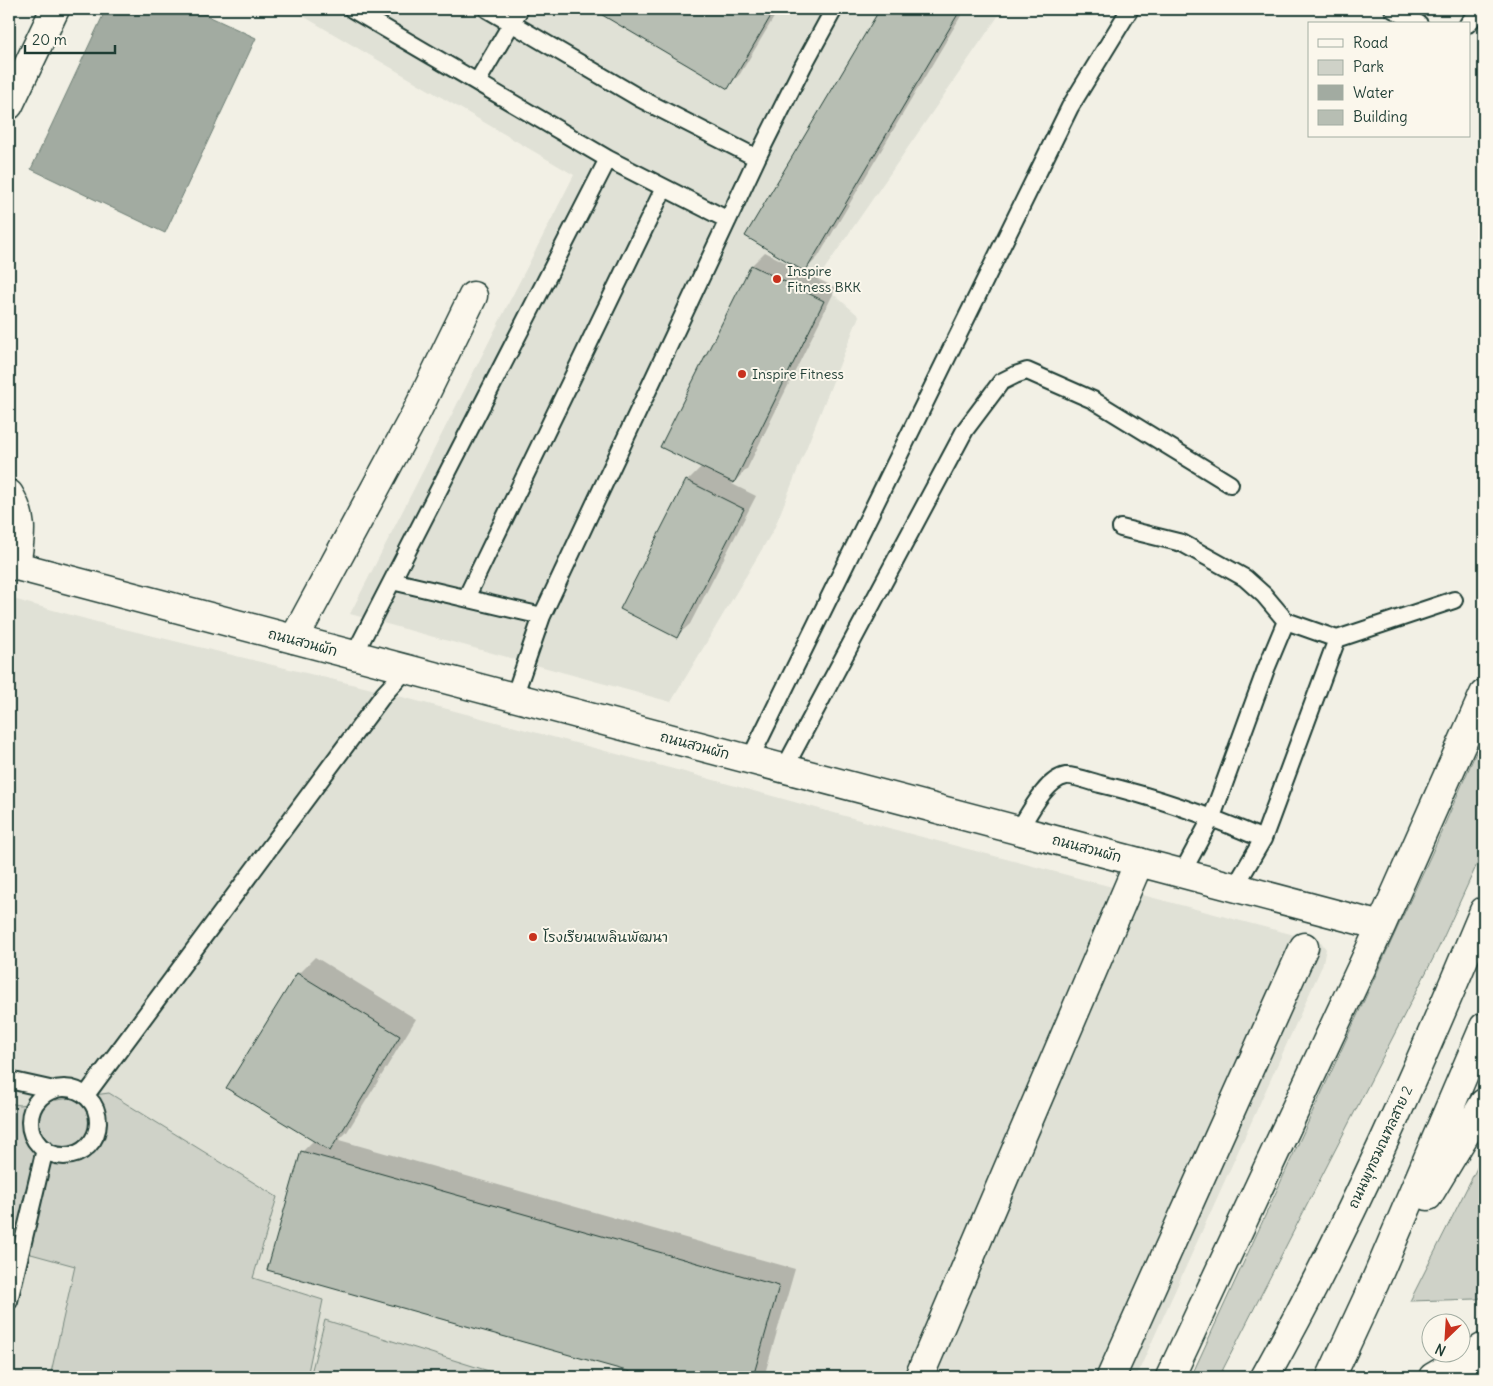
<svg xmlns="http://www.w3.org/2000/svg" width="1493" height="1386" viewBox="0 0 1493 1386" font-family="Delius,'Playpen Sans Thai',sans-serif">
	<rect width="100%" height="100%" fill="#f2f0e5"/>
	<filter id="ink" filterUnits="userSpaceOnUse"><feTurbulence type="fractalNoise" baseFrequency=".02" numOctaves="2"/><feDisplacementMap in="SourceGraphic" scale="10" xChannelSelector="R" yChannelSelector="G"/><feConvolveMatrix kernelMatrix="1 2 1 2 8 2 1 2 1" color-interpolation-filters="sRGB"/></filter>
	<g filter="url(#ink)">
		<path fill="#e0e1d6" d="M291 9H1003L817 280 859 316 774 529 671 702 350 614 574 175Z
			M9 598 104 624 368 688 692 774 907 833 1321 942 1326 949 1322 966 1136 1377H9Z"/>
		<path fill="#cfd2c8" stroke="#77887e" d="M1484 734V849L1439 947 1219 1377H1191L1436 844Z
			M109 1093 277 1197 253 1278 323 1300 307 1377H50L75 1266 9 1248V1103L19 1105Z
			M1484 1154V1297L1476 1299 1410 1301Z
			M325 1320 508 1377H310Z"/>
		<path fill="#a2aba1" stroke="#6e7f75" d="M106 9H193L256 38 165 233 31 169Z"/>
		<path fill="#0003" d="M595 9H779L740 74 727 87Z
			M881 9H965L818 257 804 271V270L747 235Z
			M765 252 836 288 747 469 732 484 756 496 690 624 677 636 687 481 702 466 662 446 752 265Z
			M315 957 416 1019 347 1132 339 1140 795 1269 764 1377H653L269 1269 302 1152 314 1140 298 974Z"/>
		<path fill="#b7beb3" stroke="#1f3d34" d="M592 9H775L728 89Z
			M880 9H961L805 272 745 236Z
			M751 265 824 301 734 483 660 447Z
			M686 480 744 509 677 638 620 609Z
			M297 973 400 1036 330 1151 226 1088Z
			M301 1151 779 1286 753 1377H648L267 1270Z"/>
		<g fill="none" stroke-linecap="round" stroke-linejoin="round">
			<g stroke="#1f3d34" stroke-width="20">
				<path id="lane" d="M352 9 608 159 728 220
					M487 9 641 99 757 158
					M1393 9 1419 24
					M1468 24 1480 9
					M477 82 520 9
					M1121 528 1182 543 1245 578 1264 595 1286 621 1337 639 1454 600
					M466 598 664 188
					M542 616 392 581 608 159
					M354 655 392 581
					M514 697 542 616 757 158 803 66 834 9
					M750 759 1070 107 1130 9
					M784 769 965 430 1001 382 1015 375 1027 371 1093 400 1230 484
					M1019 830C1029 814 1046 779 1066 776 1073 775 1092 782 1100 784 1156 797 1210 816 1263 839
					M1182 873 1212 817 1266 669 1286 621
					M1235 887 1263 839 1337 639
					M9 1080 54 1090
					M30 1122a34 34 0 1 1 68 0a34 34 0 1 1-68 0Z
					M86 1095 384 694 407 669
					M9 1301 45 1149"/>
			</g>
			<g stroke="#1f3d34" stroke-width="31">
				<path id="street" d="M9 105 55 9
					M9 494C25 520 20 538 16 566
					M294 639 417 411 473 296
					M919 1377 1139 862
					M1111 1377 1304 947"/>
			</g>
			<g stroke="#1f3d34" stroke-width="31">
				<path id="secondary" d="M9 564 1381 926
					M1428 1196 1484 1103
					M1170 1377 1381 926 1484 694
					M1265 1377C1349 1227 1418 1069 1484 911
					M1331 1377 1375 1282 1484 1027
					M1433 1377 1484 1347"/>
			</g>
			<use href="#lane" stroke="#fbf7ec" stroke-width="16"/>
			<use href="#street" stroke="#fbf7ec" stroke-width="28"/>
			<use href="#secondary" stroke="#fbf7ec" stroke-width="28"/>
		</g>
	</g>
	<g fill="#c8321e" stroke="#fbf7ec" stroke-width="2">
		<circle cx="777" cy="279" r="5"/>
		<circle cx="742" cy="374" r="5"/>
		<circle cx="533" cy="937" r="5"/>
	</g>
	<g text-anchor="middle" stroke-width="4" stroke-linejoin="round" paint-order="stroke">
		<g font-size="14" fill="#1f3d34" stroke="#fbf7ec" text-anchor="start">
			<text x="787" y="276">Inspire<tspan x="787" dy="16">Fitness BKK</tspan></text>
			<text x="752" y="379">Inspire Fitness</text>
			<text x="543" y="942">โรงเรียนเพลินพัฒนา</text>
		</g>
		<g font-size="14" fill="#1f3d34" stroke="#fbf7ec">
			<text transform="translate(303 642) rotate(15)" y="5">ถนนสวนผัก</text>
			<text transform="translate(695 745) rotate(15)" y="5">ถนนสวนผัก</text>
			<text transform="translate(1087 848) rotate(15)" y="5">ถนนสวนผัก</text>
			<text transform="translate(1380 1147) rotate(-65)" y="5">ถนนพุทธมณฑลสาย 2</text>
		</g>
	</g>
	<rect width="1493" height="1386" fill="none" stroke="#fbf7ec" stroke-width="30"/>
	<rect x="15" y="15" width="1463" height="1356" fill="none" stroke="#1f3d34" stroke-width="2" filter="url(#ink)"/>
	<rect x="1308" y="22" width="162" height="115" fill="#fbf7ec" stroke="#a3ada2"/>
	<rect x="1318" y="39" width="25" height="8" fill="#fbf7ec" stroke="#a3ada2"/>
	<text x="1353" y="48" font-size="15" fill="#1f3d34">Road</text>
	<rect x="1318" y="60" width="25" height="15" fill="#cfd2c8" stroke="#a3ada2"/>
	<text x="1353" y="72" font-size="15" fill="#1f3d34">Park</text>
	<rect x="1318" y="85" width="25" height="15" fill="#a2aba1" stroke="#a3ada2"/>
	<text x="1353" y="98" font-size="15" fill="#1f3d34">Water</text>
	<rect x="1318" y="110" width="25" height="15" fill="#b7beb3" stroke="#a3ada2"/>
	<text x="1353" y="122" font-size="15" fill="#1f3d34">Building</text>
	<g transform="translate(1446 1338) rotate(205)"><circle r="24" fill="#fbf7ec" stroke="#a3ada2"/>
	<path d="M0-4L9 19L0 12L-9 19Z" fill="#c8321e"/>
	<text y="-8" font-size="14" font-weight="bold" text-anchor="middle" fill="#1f3d34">N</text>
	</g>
	<path d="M25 45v8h90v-8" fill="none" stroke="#1f3d34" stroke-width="2.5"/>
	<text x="32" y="45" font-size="15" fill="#1f3d34" stroke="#fbf7ec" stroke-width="4" paint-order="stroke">20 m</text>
</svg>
